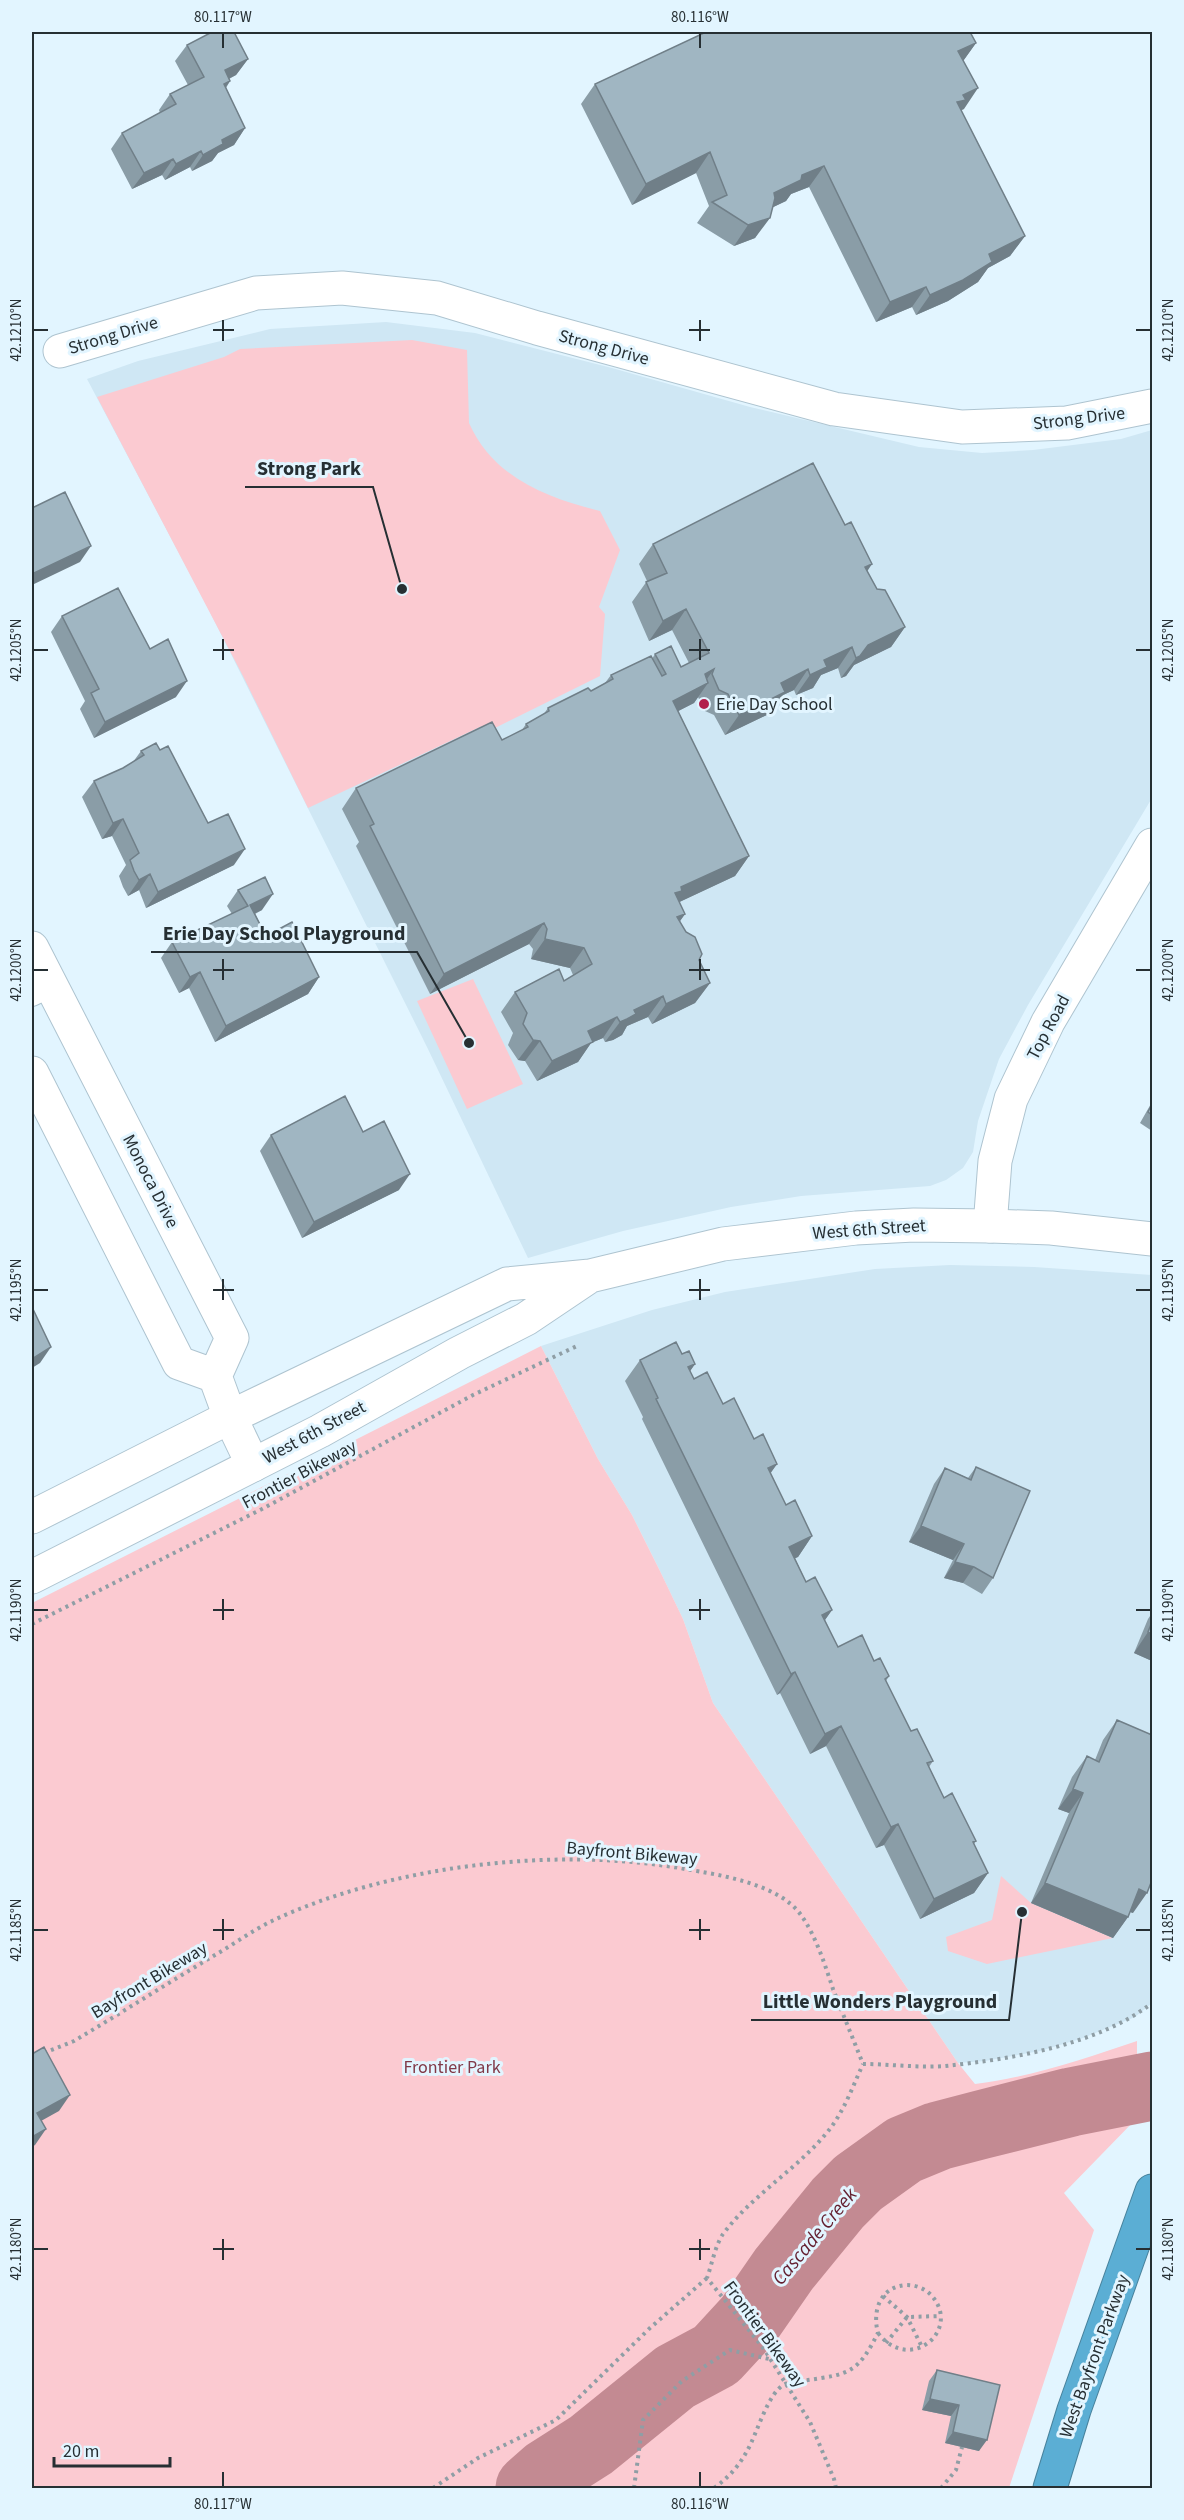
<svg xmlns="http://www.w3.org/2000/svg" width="1184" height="2520" viewBox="0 0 1184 2520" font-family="'Source Sans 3',sans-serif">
	<rect width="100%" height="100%" fill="#e2f5ff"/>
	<path fill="#cfe7f4" d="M386 322 475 333 612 368 750 407 919 447 982 453 1033 450 1121 439 1152 430V798L1028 1005 999 1059 978 1121 973 1152 963 1168 946 1180 930 1186 801 1196 731 1207 623 1231 528 1258 427 1047 209 610 87 379 138 361 270 329Z
		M950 1265 1034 1267 1152 1275V2003L1135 2017 1083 2038 1040 2051 985 2061 958 2063 713 1703 683 1619 660 1571 632 1515 598 1459 541 1346 652 1310 725 1292 875 1269Z"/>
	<path fill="#fbcad1" d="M412 340 467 350 469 423C493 477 546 498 600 511L620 550 599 607 605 614 600 676 495 728 482 726 308 808 243 676 97 397 224 357 240 349Z
		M473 979 523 1084 467 1109 417 1001Z
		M541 1346 598 1459 632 1515 660 1571 683 1619 713 1703 958 2063 975 2084C1031 2077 1084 2059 1137 2041V2118L1064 2193 1094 2230 1009 2488H32V1603Z
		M1001 1876 1031 1903 1113 1938 987 1964 948 1951 946 1937 992 1920Z"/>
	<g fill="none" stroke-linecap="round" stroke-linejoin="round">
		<path stroke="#c38a92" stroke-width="69" d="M530 2488 547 2473 591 2445 675 2377 716 2355 750 2318 784 2269 838 2203 858 2183 904 2150 938 2136 980 2125 1071 2102 1152 2086"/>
		<g stroke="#aec4d0" stroke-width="22">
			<path id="lane" d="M32 996 51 987"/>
		</g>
		<g stroke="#aec4d0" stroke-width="35">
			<path id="street" d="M60 351 256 293 342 288 437 298 537 328 834 409 962 427 1067 423 1152 406
				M32 948 232 1338 215 1376 179 1363 32 1073
				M990 1226 995 1161 1011 1099 1048 1022 1152 845
				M215 1376 230 1417 253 1465"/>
		</g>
		<g stroke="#aec4d0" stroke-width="35">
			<path id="secondary" d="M32 1517 230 1417 507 1284 590 1276 723 1244 856 1228 914 1225 990 1226 1051 1228 1152 1239
				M32 1577 320 1431 459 1353 526 1319 587 1278"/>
		</g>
		<g stroke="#48829c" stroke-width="35">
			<path id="highway" d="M1050 2488 1074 2410 1152 2191"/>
		</g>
		<path stroke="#8f9ea5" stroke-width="4" stroke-dasharray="3 4.5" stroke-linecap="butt" d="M32 1624 262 1509 473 1395 577 1346
			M44 2053 74 2041C121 2013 168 1983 215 1955 234 1944 253 1930 272 1921 390 1865 558 1846 685 1869 721 1875 779 1884 801 1915 816 1936 825 1965 833 1989 843 2014 853 2039 863 2064
			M863 2064C889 2064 918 2068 945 2066 1012 2059 1098 2045 1152 2003
			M883 2296 907 2317 922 2347
			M886 2343 907 2317 941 2316
			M433 2488 478 2458 556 2420 650 2328 707 2278
			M634 2488 643 2420 682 2381 730 2350 769 2359
			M714 2488C728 2478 739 2466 747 2451 757 2434 768 2392 785 2384 791 2381 801 2381 808 2380 851 2374 858 2372 878 2333 872 2311 880 2286 907 2285 916 2285 926 2289 932 2296 962 2331 909 2374 878 2333
			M836 2488 834 2479 810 2422 764 2349 707 2278C712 2264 715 2246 723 2234 753 2194 798 2169 829 2130 844 2111 853 2086 863 2064
			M941 2488 956 2470 962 2447"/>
		<use href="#lane" stroke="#fff" stroke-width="20"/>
		<use href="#street" stroke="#fff" stroke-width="33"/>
		<use href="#secondary" stroke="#fff" stroke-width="33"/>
		<use href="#highway" stroke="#5baed4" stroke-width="33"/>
	</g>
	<path fill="#8a9da7" d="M706 32H973L970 33 976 43 963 61 964 109 961 110 1025 236 1010 256 988 268 978 282 948 301 916 315 912 307 876 322 809 187 791 194 786 201 773 207 755 238 734 246 697 223 709 206 696 173 632 205 581 104 595 84Z
		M187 45 248 59 236 75 229 79 230 81 226 88 245 128 234 145 218 153 212 161 192 171 190 167 165 180 162 175 132 189 111 149 122 133 160 113 159 110 170 94 188 85 175 61Z
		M653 544 867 571 877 589 905 627 891 647 854 665 846 676 841 678 838 668 821 675 813 688 796 695 794 690 783 695 771 713 725 735 714 715 705 711 698 697 694 703 678 711 749 856 735 876 679 902 685 914 680 921 710 983 695 1003 652 1024 648 1017 627 1026 622 1035 613 1040 605 1042 603 1038 591 1043 578 1062 537 1081 525 1061 518 1060 508 1045 513 1033 501 1012 515 992 564 981 573 975 570 968 531 959 533 949 529 944 430 994 356 846 359 842 342 809 356 788 502 740 522 730 526 724 543 715 548 708 591 691 605 683 611 675 652 659 655 654 681 667 689 663 672 630 649 641 632 602 647 581 639 564Z
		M62 616 150 649 176 697 94 738 80 709 85 701 51 632Z
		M160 750 234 865 146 908 139 890 128 896 123 887 119 876 126 865 112 836 102 839 82 797 94 781 123 768 133 762 141 751Z
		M238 890 262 910 255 914 266 936 319 977 308 994 215 1042 189 988 179 993 161 958 172 942 232 914 227 906Z
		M1152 1102V1131L1140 1123Z
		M363 1132 399 1190 302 1238 260 1151 271 1135Z
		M682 1354 695 1364 690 1371 694 1379 723 1404 777 1464 770 1473 786 1505 812 1536 798 1557 795 1558 806 1582 832 1610 825 1620 838 1647 874 1661 889 1676 886 1681 911 1731 933 1761 929 1767 944 1798 976 1841 974 1844 988 1873 974 1893 920 1919 884 1845 876 1848 826 1746 810 1754 780 1693 777 1695 642 1419 643 1417 625 1381 640 1360Z
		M976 1467 993 1578 982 1594 963 1583 944 1578 953 1560 909 1542 934 1484 945 1468 968 1478Z
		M1152 1613V1661L1134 1653 1148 1619Z
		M1117 1720 1133 1913 1130 1912 1128 1917 1113 1938 1031 1903 1069 1813 1058 1809 1072 1777 1087 1756 1095 1760 1103 1740Z
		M937 2370 1000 2385 979 2451 945 2443 951 2416 922 2410 929 2381Z"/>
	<path fill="#707f88" d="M976 43 961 64 958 51Z
		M248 59 236 75 214 86 225 70Z
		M230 81 219 97 224 84Z
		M978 88 964 109 957 112V102L963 95Z
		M245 128 234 145 218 153 212 161 192 171 203 155 222 140Z
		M201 151 190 167 165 180 176 164Z
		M710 152 696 173 632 205 646 184Z
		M173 159 162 175 132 189 144 173Z
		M824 166 809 187 791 194 786 201 759 214 774 193 802 175Z
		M770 218 755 238 734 246 748 225Z
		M1025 236 1010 256 988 268 978 282 948 301 916 315 930 295 989 254Z
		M926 287 912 307 876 322 890 302Z
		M91 546 80 562 32 585V574Z
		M872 564 858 585 865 567Z
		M686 609 672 630 649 641 663 621Z
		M905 627 891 647 854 665 846 676 841 678 856 658 868 645Z
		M852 647 838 668 821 675 813 688 796 695 810 675 824 660Z
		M714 669 702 686 708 683 694 703 659 721 673 701 705 674Z
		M808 669 794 690 783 695 771 713 725 735 739 715 781 683Z
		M187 681 176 697 94 738 105 722Z
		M123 819 112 836 102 839 113 823Z
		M245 849 234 865 146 908 158 892Z
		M749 856 735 876 671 906 675 893 681 887Z
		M150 874 139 890 128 896 139 880Z
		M273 894 262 910 239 921 250 905Z
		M685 914 670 935 677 917Z
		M544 923 529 944 430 994 444 974Z
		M545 939 584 948 570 968 531 959Z
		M200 972 189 988 179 993 190 977Z
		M319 977 308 994 215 1042 226 1026Z
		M710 983 695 1003 652 1024 666 1004Z
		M663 996 648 1017 627 1026 622 1035 613 1040 605 1042 620 1022 634 1010Z
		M617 1017 603 1038 591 1043 578 1062 537 1081 552 1061 588 1031Z
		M533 1040 540 1041 525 1061 518 1060Z
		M410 1174 399 1190 302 1238 314 1222Z
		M51 1347 40 1363 32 1368V1359Z
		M695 1364 681 1384 688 1367Z
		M777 1464 763 1484 768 1468Z
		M921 1526 964 1544 953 1560 909 1542Z
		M812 1536 798 1557 775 1567 789 1547Z
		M955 1562 974 1567 963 1583 944 1578Z
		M832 1610 817 1631 822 1615Z
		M1148 1632 1152 1634V1661L1134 1653Z
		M795 1672 780 1693 777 1695 791 1674Z
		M841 1726 826 1746 810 1754 825 1734Z
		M1073 1789 1083 1793 1069 1813 1058 1809Z
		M898 1824 884 1845 876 1848 891 1827Z
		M988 1873 974 1893 920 1919 934 1899Z
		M1045 1883 1128 1917 1113 1938 1031 1903Z
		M1139 1889 1147 1893 1133 1913 1125 1910Z
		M70 2095 59 2111 32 2126 37 2113Z
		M46 2129 35 2145 32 2147V2137Z
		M930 2399 959 2405 951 2416 922 2410Z
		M953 2432 987 2440 979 2451 945 2443Z"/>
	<path fill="#a0b6c2" stroke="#707f88" stroke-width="1.5" d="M212 32H234L248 59 225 70 230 81 224 84 245 128 222 140 223 144 203 155 201 151 176 164 173 159 144 173 122 133 176 104 170 94 204 77 187 45Z
		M706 32H970L976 43 958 51 978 88 963 95 966 100 957 102 1025 236 989 254 992 262 963 280 930 295 926 287 890 302 824 166 802 175 801 180 774 193 775 198 770 218 748 225 712 202 727 195 710 152 646 184 595 84Z
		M813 463 845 525 851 522 872 564 865 567 877 589 885 590 905 627 868 645 860 656 856 658 852 647 824 660 827 667 810 675 808 669 781 683 785 692 739 715 728 694 719 690 712 674 714 669 705 674 708 683 673 701 749 856 681 887 682 891 675 893 685 914 677 917 686 932 695 937 702 954 699 960 710 983 666 1004 663 996 634 1010 636 1014 627 1019 620 1022 617 1017 588 1031 593 1042 552 1061 540 1041 533 1040 523 1024 527 1013 515 992 559 969 564 981 592 964 584 948 545 939 547 929 544 923 444 974 370 826 374 824 356 788 492 722 502 740 528 727 526 724 549 711 548 708 588 688 591 691 613 679 611 675 651 656 662 676 666 674 655 654 671 646 681 667 709 653 686 609 663 621 646 582 667 573 653 544Z
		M65 492 91 546 32 574V508Z
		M118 588 150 649 168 639 187 681 105 722 91 693 99 689 62 616Z
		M156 743 160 750 168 746 208 823 228 814 245 849 158 892 150 874 139 880 134 871 130 860 139 853 123 819 113 823 94 781 123 768 144 755 141 751Z
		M265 877 273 894 250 905 266 936 292 922 319 977 226 1026 200 972 190 977 172 942 248 906 238 890Z
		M345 1096 363 1132 384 1121 410 1174 314 1222 271 1135Z
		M1152 1104V1115L1148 1112Z
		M32 1307 51 1347 32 1359Z
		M676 1342 682 1354 689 1351 695 1364 688 1367 694 1379 707 1372 723 1404 734 1398 754 1439 763 1434 777 1464 768 1468 786 1505 795 1500 812 1536 789 1547 806 1582 815 1577 832 1610 822 1615 838 1647 862 1635 874 1661 880 1658 889 1676 885 1679 911 1731 917 1729 933 1761 927 1763 944 1798 952 1793 976 1841 973 1842 988 1873 934 1899 898 1824 891 1827 841 1726 825 1734 795 1672 791 1674 656 1399 658 1398 640 1360Z
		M976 1467 1030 1491 993 1578 974 1567 955 1562 964 1544 921 1526 945 1468 971 1480Z
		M1152 1622V1634L1148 1632Z
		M1117 1720 1152 1735V1880L1147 1893 1139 1889 1128 1917 1045 1883 1083 1793 1073 1789 1087 1756 1099 1762Z
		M44 2047 70 2095 37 2113 46 2129 32 2137V2054Z
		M937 2370 1000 2385 987 2440 953 2432 959 2405 930 2399Z"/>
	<path fill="none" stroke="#262f33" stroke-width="2" d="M223 33V48M700 33V48M223 320V341M700 320V341M33 330H48M213 330H234M689 330H710M1136 330H1151M223 639V660M700 639V660M33 650H48M213 650H234M689 650H710M1136 650H1151M223 959V980M700 959V980M33 970H48M213 970H234M689 970H710M1136 970H1151M223 1279V1300M700 1279V1300M33 1290H48M213 1290H234M689 1290H710M1136 1290H1151M223 1599V1620M700 1599V1620M33 1610H48M213 1610H234M689 1610H710M1136 1610H1151M223 1919V1940M700 1919V1940M33 1930H48M213 1930H234M689 1930H710M1136 1930H1151M223 2239V2260M700 2239V2260M33 2249H48M213 2249H234M689 2249H710M1136 2249H1151M223 2472V2487M700 2472V2487"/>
	<circle fill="#b2204d" stroke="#e2f5ff" stroke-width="2" cx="704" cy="704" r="6"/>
	<g text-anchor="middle" stroke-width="6" stroke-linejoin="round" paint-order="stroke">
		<g font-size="18" fill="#262f33" stroke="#e2f5ff">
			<text transform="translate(113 335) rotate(-17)" y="6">Strong Drive</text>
			<text transform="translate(604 347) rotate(15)" y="6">Strong Drive</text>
			<text transform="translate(1079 418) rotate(-7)" y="6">Strong Drive</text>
			<text transform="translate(1048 1027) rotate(-62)" y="6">Top Road</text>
			<text transform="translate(151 1181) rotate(63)" y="6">Monoca Drive</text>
			<text transform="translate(869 1229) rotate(-4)" y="6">West 6th Street</text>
			<text transform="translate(314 1432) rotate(-28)" y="6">West 6th Street</text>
			<text transform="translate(299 1474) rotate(-28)" y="6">Frontier Bikeway</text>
			<text transform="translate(632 1853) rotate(5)" y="6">Bayfront Bikeway</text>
			<text transform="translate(149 1980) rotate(-31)" y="6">Bayfront Bikeway</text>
			<text transform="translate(765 2334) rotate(54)" y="6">Frontier Bikeway</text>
			<text transform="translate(1094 2356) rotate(-70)" y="6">West Bayfront Parkway</text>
		</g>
		<g font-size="18" fill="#262f33" stroke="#e2f5ff" text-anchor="start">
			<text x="716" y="710">Erie Day School</text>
		</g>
		<g font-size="18" fill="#813948" stroke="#e2f5ff">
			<text x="452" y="2073">Frontier Park</text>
		</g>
		<g font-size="20" font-style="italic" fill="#631e2f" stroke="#e2f5ff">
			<text transform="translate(814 2236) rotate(-50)" y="7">Cascade Creek</text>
		</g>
	</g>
	<path fill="none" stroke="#262f33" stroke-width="2" d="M402 589L373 487H245M469 1043L417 952H151M1022 1912L1009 2020H751"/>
	<g fill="#262f33" stroke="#e2f5ff" stroke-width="2">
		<circle cx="402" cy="589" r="6"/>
		<circle cx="469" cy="1043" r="6"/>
		<circle cx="1022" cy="1912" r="6"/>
	</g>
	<g font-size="20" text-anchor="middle" font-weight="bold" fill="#262f33" stroke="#e2f5ff" stroke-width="6" stroke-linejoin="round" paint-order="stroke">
		<text x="309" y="475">Strong Park</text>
		<text x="284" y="940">Erie Day School Playground</text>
		<text x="880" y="2008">Little Wonders Playground</text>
	</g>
	<rect width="1184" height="2520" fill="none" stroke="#e2f5ff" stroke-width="66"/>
	<path d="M54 2457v9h116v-9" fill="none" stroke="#262f33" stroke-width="3"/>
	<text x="63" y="2457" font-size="18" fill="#262f33" stroke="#e2f5ff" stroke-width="4.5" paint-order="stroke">20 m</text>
	<rect x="33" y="33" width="1118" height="2454" fill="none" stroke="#262f33" stroke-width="2"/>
	<g font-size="15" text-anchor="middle" fill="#262f33">
		<text x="223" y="22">80.117°W</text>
		<text x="700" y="22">80.116°W</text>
		<text transform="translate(16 330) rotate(-90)" y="5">42.1210°N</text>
		<text transform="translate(1168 330) rotate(-90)" y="5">42.1210°N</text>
		<text transform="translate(16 650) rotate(-90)" y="5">42.1205°N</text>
		<text transform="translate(1168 650) rotate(-90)" y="5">42.1205°N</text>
		<text transform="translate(16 970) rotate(-90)" y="5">42.1200°N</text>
		<text transform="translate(1168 970) rotate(-90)" y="5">42.1200°N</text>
		<text transform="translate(16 1290) rotate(-90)" y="5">42.1195°N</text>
		<text transform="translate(1168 1290) rotate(-90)" y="5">42.1195°N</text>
		<text transform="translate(16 1610) rotate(-90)" y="5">42.1190°N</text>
		<text transform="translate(1168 1610) rotate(-90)" y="5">42.1190°N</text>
		<text transform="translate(16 1930) rotate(-90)" y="5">42.1185°N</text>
		<text transform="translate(1168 1930) rotate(-90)" y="5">42.1185°N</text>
		<text transform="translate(16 2249) rotate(-90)" y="5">42.1180°N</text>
		<text transform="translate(1168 2249) rotate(-90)" y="5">42.1180°N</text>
		<text x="223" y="2509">80.117°W</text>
		<text x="700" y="2509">80.116°W</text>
	</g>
</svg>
